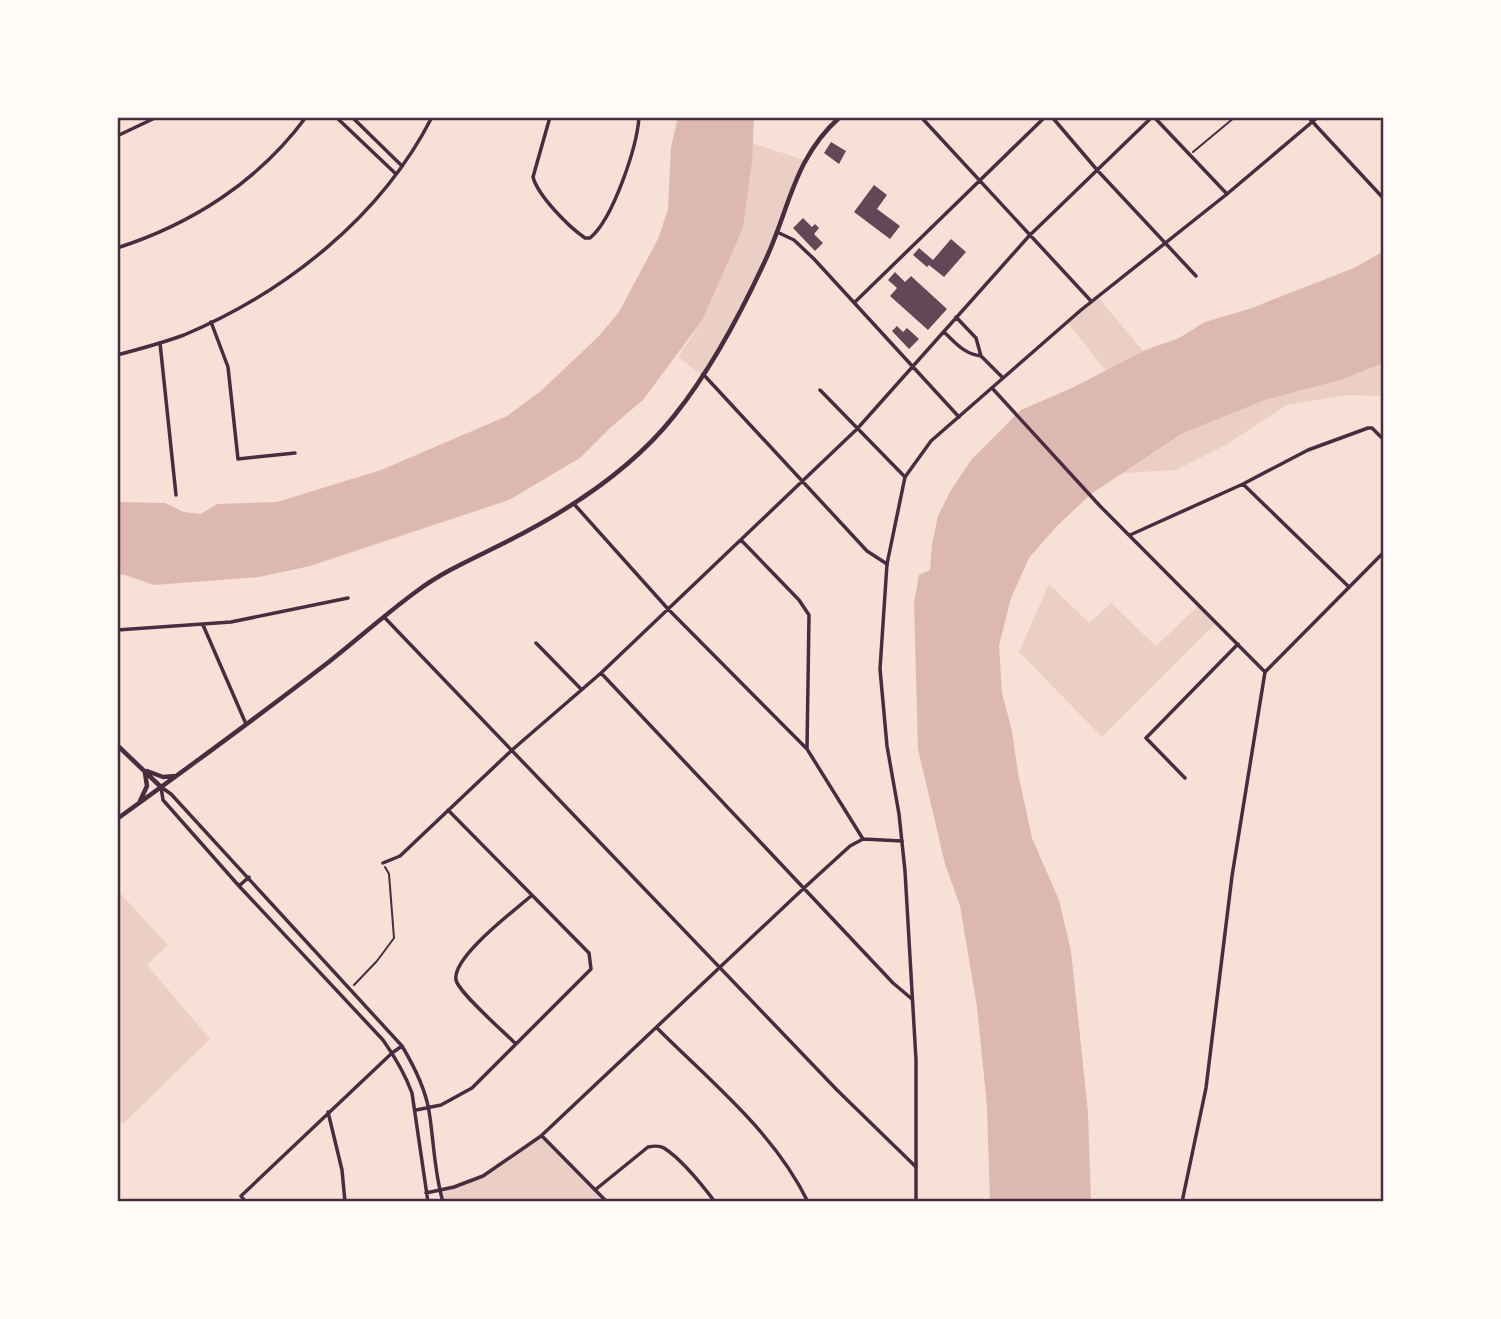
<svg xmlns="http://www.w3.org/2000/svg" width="1501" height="1319" viewBox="0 0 1501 1319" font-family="Ubuntu,sans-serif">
	<rect width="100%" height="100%" fill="#f7e1d7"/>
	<path fill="#ebcfc5" d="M752 143 804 160C775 237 745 305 702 375L678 357 703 319 743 228 752 163Z
		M1097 296 1143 351 1106 371 1067 322Z
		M1384 363V396L1348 395 1287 405 1224 446 1176 470 1123 473 1183 433 1265 400 1340 380Z
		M1049 584 1089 623 1111 603 1156 646 1199 605 1216 623 1102 737 1019 652Z
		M117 890 168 945 147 965 210 1039 123 1124 117 1118Z
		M541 1136 607 1202H443L439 1190 483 1176Z"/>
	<path fill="#dcb8b0" d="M678 117H754L752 163 743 228 703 319 643 400 611 427 580 458 509 500 310 566 259 577 154 585 125 575 117 574V502L165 503 184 512 201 514 217 504 277 502 381 470 507 416 541 391 600 335 619 312 658 239 668 209 671 147Z
		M1384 251V363L1340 380 1265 400 1183 433 1091 494 1056 527 1029 558 1011 598 999 646 1002 693 1012 731 1018 773 1032 838 1059 900 1071 951 1088 1112 1091 1202H990L987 1106 977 1007 960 906 945 864 918 749 914 603 919 575 930 570 932 544 938 516 951 490 972 459 1021 410 1074 387 1143 351 1179 338 1205 322 1249 309 1354 268Z"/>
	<path fill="#644757" d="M831 142 846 151 839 164 824 153Z
		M874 185 887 195 877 209 900 226 890 239 854 212Z
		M803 218 812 227 815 224 819 228 814 234 823 243 815 251 793 228Z
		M951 239 966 252 944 277 929 265 927 267 913 255 919 248 933 260Z
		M895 272 905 282 911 276 947 309 928 330 890 296 897 288 888 280Z
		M897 326 903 332 907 328 919 339 909 349 892 331Z"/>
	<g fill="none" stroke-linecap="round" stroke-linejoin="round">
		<path stroke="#4a2c40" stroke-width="2" d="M1193 152 1235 117
			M354 985 377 961 394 938 389 874 385 867"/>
		<path stroke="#4a2c40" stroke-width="3.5" d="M336 117 396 174
			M352 117 402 166
			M550 117 533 177C538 196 569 227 585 238H590C613 219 637 147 639 117
			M921 117 1091 301
			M1052 117 1098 171 1196 276
			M1154 117 1227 194
			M1308 117 1384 199
			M117 136 157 117
			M777 232 794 240 814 259 959 417
			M117 248C192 224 259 181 306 117
			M855 302 1045 117
			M956 317 976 338 981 356 1003 378
			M211 322 228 367 238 459 295 453
			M944 332C956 343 964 354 981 356
			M160 343 176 495
			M703 374 867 551 887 564
			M992 388 1100 506 1265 672
			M820 390 905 477
			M1243 484 1349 587
			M574 504 668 609 807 749 863 839
			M1130 535 1243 484 1308 450 1368 428H1372L1384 440
			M741 540 799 600 809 615 807 749
			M385 618 837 1090 916 1167
			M203 625 246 724
			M117 630 231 622 348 598
			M536 643 581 689
			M601 673 893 983 912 999
			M1185 778 1146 738 1238 644
			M161 787 171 794 402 1046C414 1066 425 1087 429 1111 434 1141 434 1172 443 1202
			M161 787 163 800 239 886 383 1040C395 1057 405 1074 412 1093L428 1202
			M863 839 902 841
			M383 863 400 856 512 750 601 673 857 429 1029 236 1152 117
			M239 886 249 877
			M657 1028C711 1082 774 1132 808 1202
			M516 1044C504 1032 459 993 456 980 452 957 514 911 531 896
			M416 1110 441 1105 472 1088 591 969 589 953 448 810
			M328 1112 342 1170 345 1202
			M542 1136 607 1202
			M595 1190 648 1147C653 1146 659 1145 664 1148 681 1159 703 1186 715 1202
			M426 1193 454 1187 483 1176 541 1136 804 888 850 846 863 839
			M246 1202 241 1196 392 1053 402 1046"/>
		<path stroke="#4a2c40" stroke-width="3.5" d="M117 355C140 349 162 343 184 335 286 292 381 217 432 117
			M916 1202V1060L905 871 899 814 887 746 880 669 887 564 905 477 931 441 1081 310 1227 194 1318 117
			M1182 1202 1206 1088 1232 876 1265 672 1384 552"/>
		<path stroke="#4a2c40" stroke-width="4.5" d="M117 745 161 787
			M147 771 163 777 176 776
			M140 801 147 786 145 773
			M117 819C189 767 260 715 330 661 359 638 388 612 417 591 445 570 479 556 510 540 569 510 632 469 674 416 711 370 740 315 765 261 790 208 793 159 840 117"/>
	</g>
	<rect width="1501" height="1319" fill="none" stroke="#fffaf5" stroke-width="238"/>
	<rect x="119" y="119" width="1263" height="1081" fill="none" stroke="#4a2c40" stroke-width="2.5"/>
</svg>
